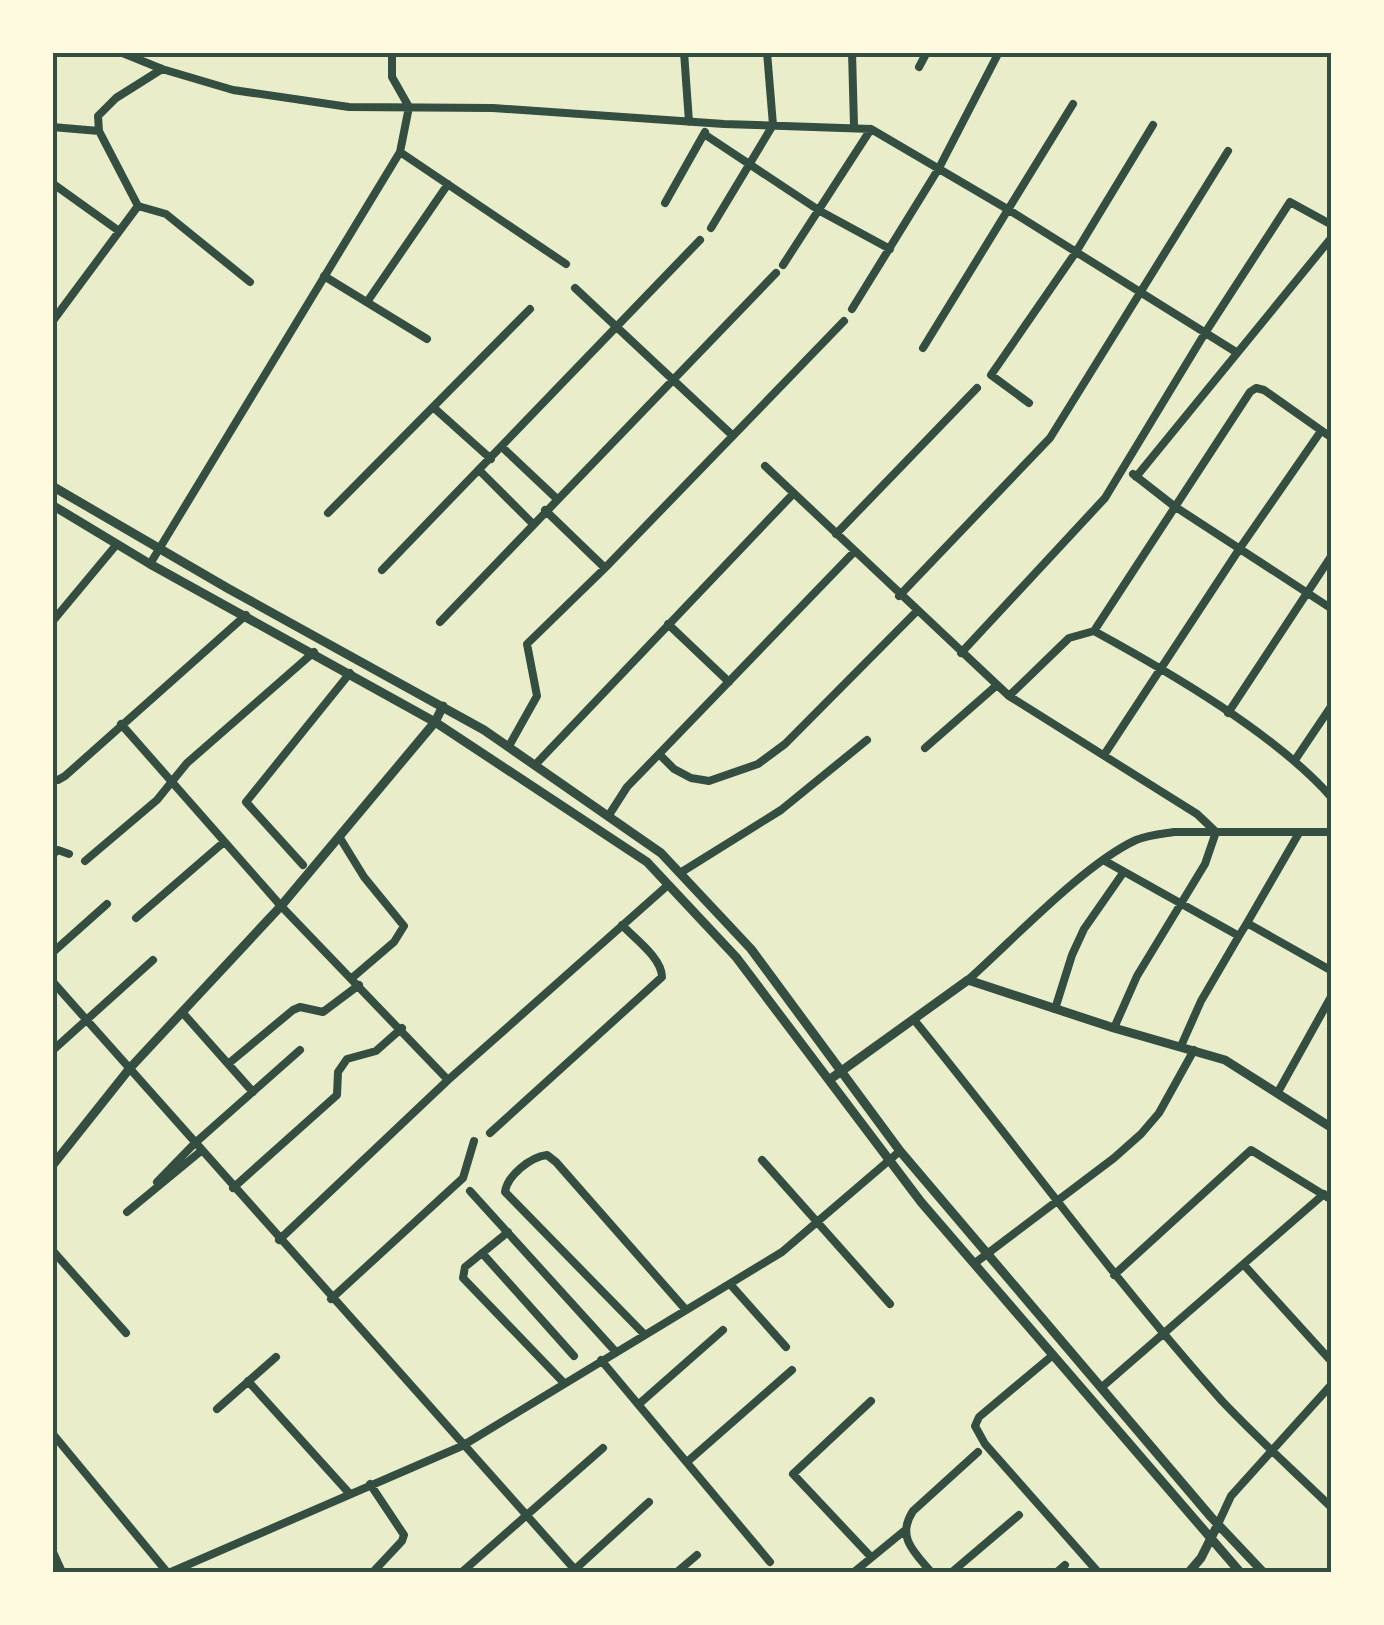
<svg xmlns="http://www.w3.org/2000/svg" width="1384" height="1625" viewBox="0 0 1384 1625" font-family="Commissioner,sans-serif">
	<rect width="100%" height="100%" fill="#e9edc9"/>
	<g fill="none" stroke-linecap="round" stroke-linejoin="round">
		<path stroke="#344e41" stroke-width="8" d="M120 52 162 69 233 90 349 107 493 108 724 124 871 129 1009 210 1236 352
			M684 52 689 122
			M852 52 854 126
			M919 67 927 52
			M52 127 99 131
			M704 134 820 211 890 249
			M400 152 566 264
			M52 183 119 231
			M665 203 705 132
			M138 206 166 214 250 282
			M711 228 773 125 767 52
			M783 265 871 129
			M324 276 427 339
			M575 288 732 435
			M367 302 448 184
			M852 309 939 168 999 52
			M52 322 138 206 99 131 98 116 116 98 162 69
			M923 348 1073 104
			M1029 403 991 375 1076 252 1153 125
			M433 407 491 459
			M502 447 556 498
			M765 466 1009 696 1197 814 1216 832 1205 864 1137 976 1114 1028
			M480 471 533 524
			M1133 474 1174 506 1332 609
			M1136 477 1332 237
			M545 510 605 568
			M328 513 530 309
			M836 534 977 388
			M150 564 400 152 409 107 392 77V52
			M382 570 700 240
			M899 596 1050 438 1228 151
			M52 622 117 544
			M440 622 776 273
			M668 624 729 682
			M1094 631 1250 392 1256 388 1264 390 1332 438
			M961 653 1105 498 1205 333 1290 202 1332 225
			M1009 696 1069 638 1094 631C1169 672 1276 734 1332 798
			M1228 713 1332 555
			M121 724 281 906 448 1080
			M509 746 537 696 527 644 605 568 844 321
			M925 748 997 685
			M659 754 854 552
			M1104 755 1240 548 1321 431
			M1295 760 1332 705
			M535 765 793 494
			M52 779 58 780 65 776 246 615
			M609 815 627 787 659 754 674 769 691 778 709 781 758 764 785 744 916 612
			M340 838 364 877 404 926 394 942 352 978
			M52 855 58 850 69 854
			M85 861 157 800 187 763 314 652
			M1105 861 1239 936 1247 923 1332 971
			M303 865 246 802 350 673
			M680 873 781 810 867 740
			M136 918 224 842
			M1247 923 1299 833
			M52 953 107 904
			M968 980C1013 940 1084 864 1136 840 1149 835 1161 834 1174 832H1332
			M52 981 577 1572
			M1055 1009 1072 955 1084 929 1123 873
			M182 1012 253 1092
			M915 1021C1018 1147 1113 1279 1222 1401 1257 1438 1295 1472 1332 1508
			M1181 1046 1201 1001 1239 936
			M52 1051 153 960
			M228 1064 293 1010 300 1007 323 1012 359 985
			M1278 1092 1332 995
			M490 1133 662 977C662 958 635 939 622 925
			M762 1160 890 1304
			M157 1182 195 1143 300 1050
			M233 1188 337 1095 338 1072 347 1059 376 1051 402 1028
			M470 1191 615 1351
			M127 1212 201 1151
			M508 1232 465 1267 463 1278 564 1383
			M279 1240 448 1080 668 885
			M52 1250 126 1333
			M482 1253 574 1356
			M975 1263 1114 1158 1141 1134 1159 1113 1194 1050
			M1244 1265 1332 1362
			M1114 1275 1251 1150 1332 1200
			M730 1284 786 1347
			M331 1299 463 1178 474 1141
			M644 1334 505 1192C507 1176 530 1157 547 1155L556 1162 686 1310
			M1053 1355 979 1417 975 1426 985 1444 1098 1572
			M601 1360 770 1562
			M248 1381 349 1493
			M1102 1387 1324 1194
			M871 1401 793 1474 871 1557
			M639 1404 723 1330
			M217 1409 276 1357
			M52 1433 167 1572
			M687 1462 792 1370
			M370 1484 404 1535 402 1541 373 1572
			M1218 1524 1231 1496 1332 1384
			M52 1550 62 1572
			M171 1572 462 1446 782 1252 900 1151
			M462 1572 603 1448
			M572 1572 649 1502
			M677 1572 697 1555
			M854 1572 904 1531
			M931 1572C914 1552 896 1537 913 1511L978 1452
			M952 1572 1019 1515
			M1057 1572 1065 1565"/>
		<path stroke="#344e41" stroke-width="9" d="M52 486 229 589 484 730 661 853 751 949 900 1151 1211 1517 1263 1572
			M52 505 150 564 435 722 647 862 736 957 921 1202 1240 1572
			M829 1080 968 980 1114 1028 1225 1060 1332 1128
			M52 1166 130 1068 281 906 435 722 443 706
			M1189 1572 1201 1558 1218 1524"/>
	</g>
	<rect width="1384" height="1625" fill="none" stroke="#fefae0" stroke-width="110"/>
	<rect x="55" y="55" width="1274" height="1515" fill="none" stroke="#344e41" stroke-width="4"/>
</svg>
